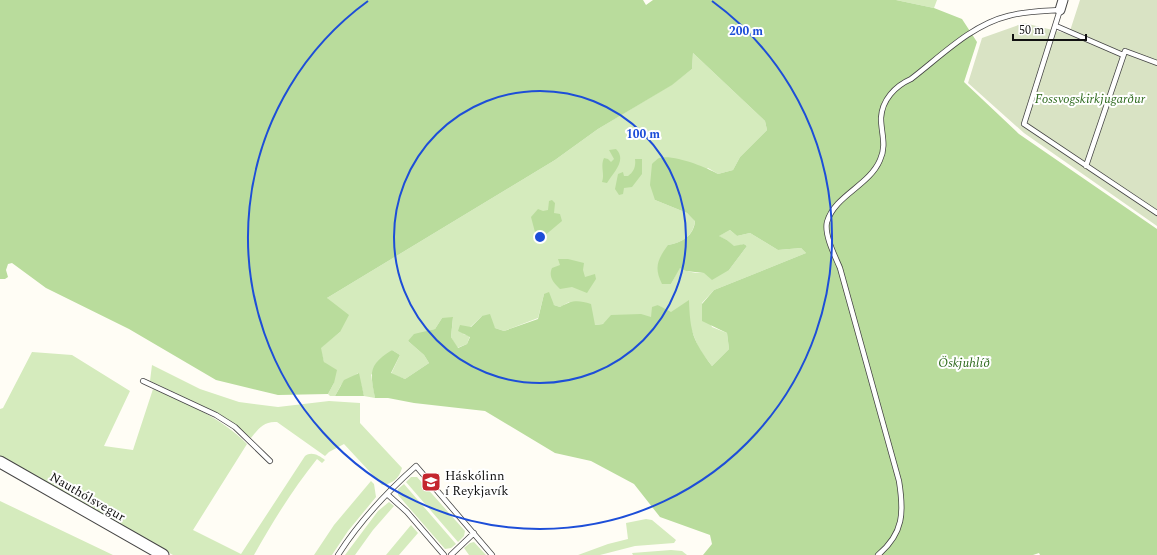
<svg xmlns="http://www.w3.org/2000/svg" width="1157" height="555" viewBox="0 0 1157 555" font-family="Spectral,serif">
	<rect width="100%" height="100%" fill="#fffdf5"/>
	<path fill="#d5ebbd" d="M896 0H937L934 8Z
		M693 53 765 121 767 130 740 157 733 170 718 174 708 168 655 200 687 213 695 220C694 236 681 243 668 245L671 284 680 267C692 277 714 272 729 270L747 246 744 244 734 247 727 240 718 236 730 230 737 236 750 233 778 250 801 248 806 253 714 290 702 303 712 327 727 333 729 349 712 366 699 349 690 326 658 305 651 317 595 325 569 302 560 307 554 305 544 294 538 318 504 331 495 328 482 316 463 334 470 336 467 344 457 348 451 337 453 318H442L435 329 427 331 408 341 424 355 429 363 405 379 391 374 400 355 392 350 371 375 375 398 364 396 358 373 341 385 335 396H330L328 394 334 383 324 362 320 348 340 332 327 298 555 160 598 129 671 85 692 69Z
		M32 352 72 355 130 391 104 446 133 450 153 389C187 404 221 417 247 444L193 530 241 554 305 456C311 451 319 455 325 460L322 463 317 459C293 489 273 521 254 555H173L0 456V409L3 408Z
		M152 365 200 389 239 402 278 407 329 401 360 403V423L402 468C399 479 392 484 382 485L344 444 329 452 325 456 277 422C264 421 259 428 251 438L220 414 150 381Z
		M411 477H417L465 531 464 536 458 542 406 482Z
		M371 481 374 484 376 497 348 531 332 555H314L334 525Z
		M404 484 456 544 451 548 445 549 398 495V489Z
		M0 501 113 555H0Z
		M389 502 394 506 373 530 355 555H345L378 511Z
		M646 519 652 520 676 540 674 543 635 546 600 555H578L608 544 628 539 626 523Z
		M411 525 418 533 399 555H386Z
		M474 542 486 555H469L464 548 470 543Z
		M671 550 682 551 687 555H633L632 553Z"/>
	<path fill="#b9dc9c" d="M0 0H643L646 5 653 0H896L934 8 962 19 977 42 964 82 1019 134 1157 229V555H1040L1039 553 1033 555H703L712 544 710 535 660 517 634 484 591 461 555 453 485 411 414 403 388 398H375C370 372 368 365 392 350L400 355 391 373 405 379 429 363 424 355 408 341 414 334 435 329 442 318 453 317 451 337 458 348 467 344 470 337 458 331 460 325 471 327 482 316 490 314 495 328 504 331 538 319 544 294 549 292 554 305 560 307C572 300 578 300 591 304L595 325 603 324 611 315 641 314 651 317 652 307 658 305 671 312 689 300C690 332 693 341 712 366L729 349 727 333 702 321V304L714 290 806 253 801 248 778 250 750 233 737 236 730 230 719 236 727 240 734 246 744 244 747 246 729 270 712 280 704 273 686 271 680 268 671 284H662C654 268 657 260 668 245 681 243 694 236 695 221L687 213 655 200 650 185 652 164C654 162 657 159 659 158 673 154 706 167 718 174L733 170 740 157 767 130 765 121 693 53 692 69 672 85 598 129 555 160 327 298 349 315 340 332 321 348 324 362 337 370 334 383 328 394 278 395 216 380 129 329 46 288 12 263 8 264 6 270 8 277 5 279H0Z
		M616 149C627 160 614 172 607 183L602 182C605 173 600 167 604 158L608 159 611 162 614 159 609 150Z
		M635 159H642V174L632 187 624 188 623 194 619 195 615 189 618 174 623 172 624 176H628C634 172 636 166 635 159Z
		M552 200 555 203 554 213 560 214 562 221 543 237 536 236 531 217 538 209 543 211 548 210 549 201Z
		M558 259H568L584 263 583 270 585 277 595 274 596 279 587 293 572 287 560 289C554 283 548 277 552 268L560 265Z
		M359 373 364 396H335L344 380Z"/>
	<path fill="#d9e3c4" d="M1080 0H1157V226L1024 133 968 83 982 38 1024 23 1069 34Z"/>
	<g fill="none" stroke-linecap="round" stroke-linejoin="round">
		<g stroke="#444" stroke-width="6">
			<path id="service" d="M1056 26 1123 55
				M1086 166 1125 51 1157 63
				M143 381 216 415 235 427 270 461
				M387 494 407 512 444 555
				M338 555C359 522 387 492 416 466L492 555
				M451 555 474 533
				M878 555C904 533 904 512 899 481L840 268C835 256 824 235 827 222 835 195 869 186 880 160 887 145 881 133 881 118 882 100 895 86 911 79 940 57 971 25 1008 16 1025 11 1043 11 1060 10L1024 124 1157 213"/>
		</g>
		<g stroke="#444" stroke-width="11">
			<path id="minor" d="M1060 10 1063 0"/>
		</g>
		<g stroke="#444" stroke-width="13">
			<path id="tertiary" d="M0 462 163 555"/>
		</g>
		<use href="#service" stroke="#fff" stroke-width="4.5"/>
		<use href="#minor" stroke="#fff" stroke-width="9"/>
		<use href="#tertiary" stroke="#fff" stroke-width="11"/>
	</g>
	<g fill="none" stroke="#1d4ed8" stroke-width="2">
		<circle cx="540" cy="237" r="146"/>
		<path d="M712 1A292 292 0 1 1 368 1"/>
	</g>
	<defs>
		<g id="university-square" transform="scale(1)"><rect x="-9" y="-9" width="18" height="18" rx="4" fill="#c4262e" stroke="#fff"/><path d="M0-5L7-2L0 1L-7-2ZM-4 1L0 2.5L4 1V4Q0 6-4 4Z" fill="#fff"/></g>
	</defs>
	<g fill-rule="evenodd">
		<use href="#university-square" x="431" y="482"/>
	</g>
	<g text-anchor="middle" stroke-width="4" stroke-linejoin="round" paint-order="stroke">
		<g font-size="13" font-style="italic" fill="#2f6b1f" stroke="#fff">
			<text x="1090" y="103">Fossvogskirkjugarður</text>
			<text x="964" y="367">Öskjuhlíð</text>
		</g>
		<g font-size="13" fill="#111" stroke="#fff" text-anchor="start">
			<text x="445" y="480">Háskólinn<tspan x="445" dy="15">í Reykjavík</tspan></text>
		</g>
		<g font-size="13" fill="#111" stroke="#fff">
			<text transform="translate(88 496) rotate(30)" y="5">Nauthólsvegur</text>
		</g>
	</g>
	<circle cx="540" cy="237" r="6" fill="#1d4ed8" stroke="#fff" stroke-width="2"/>
	<g font-size="12" text-anchor="middle" font-weight="bold" fill="#1d4ed8" stroke="#fff" stroke-width="4" stroke-linejoin="round" paint-order="stroke">
		<text x="746" y="35">200 m</text>
		<text x="643" y="138">100 m</text>
	</g>
	<path d="M1013 34v6h73v-6" fill="none" stroke="#111111" stroke-width="2"/>
	<text x="1019" y="34" font-size="12" fill="#111111" stroke="#ffffff" stroke-width="3" paint-order="stroke">50 m</text>
</svg>
